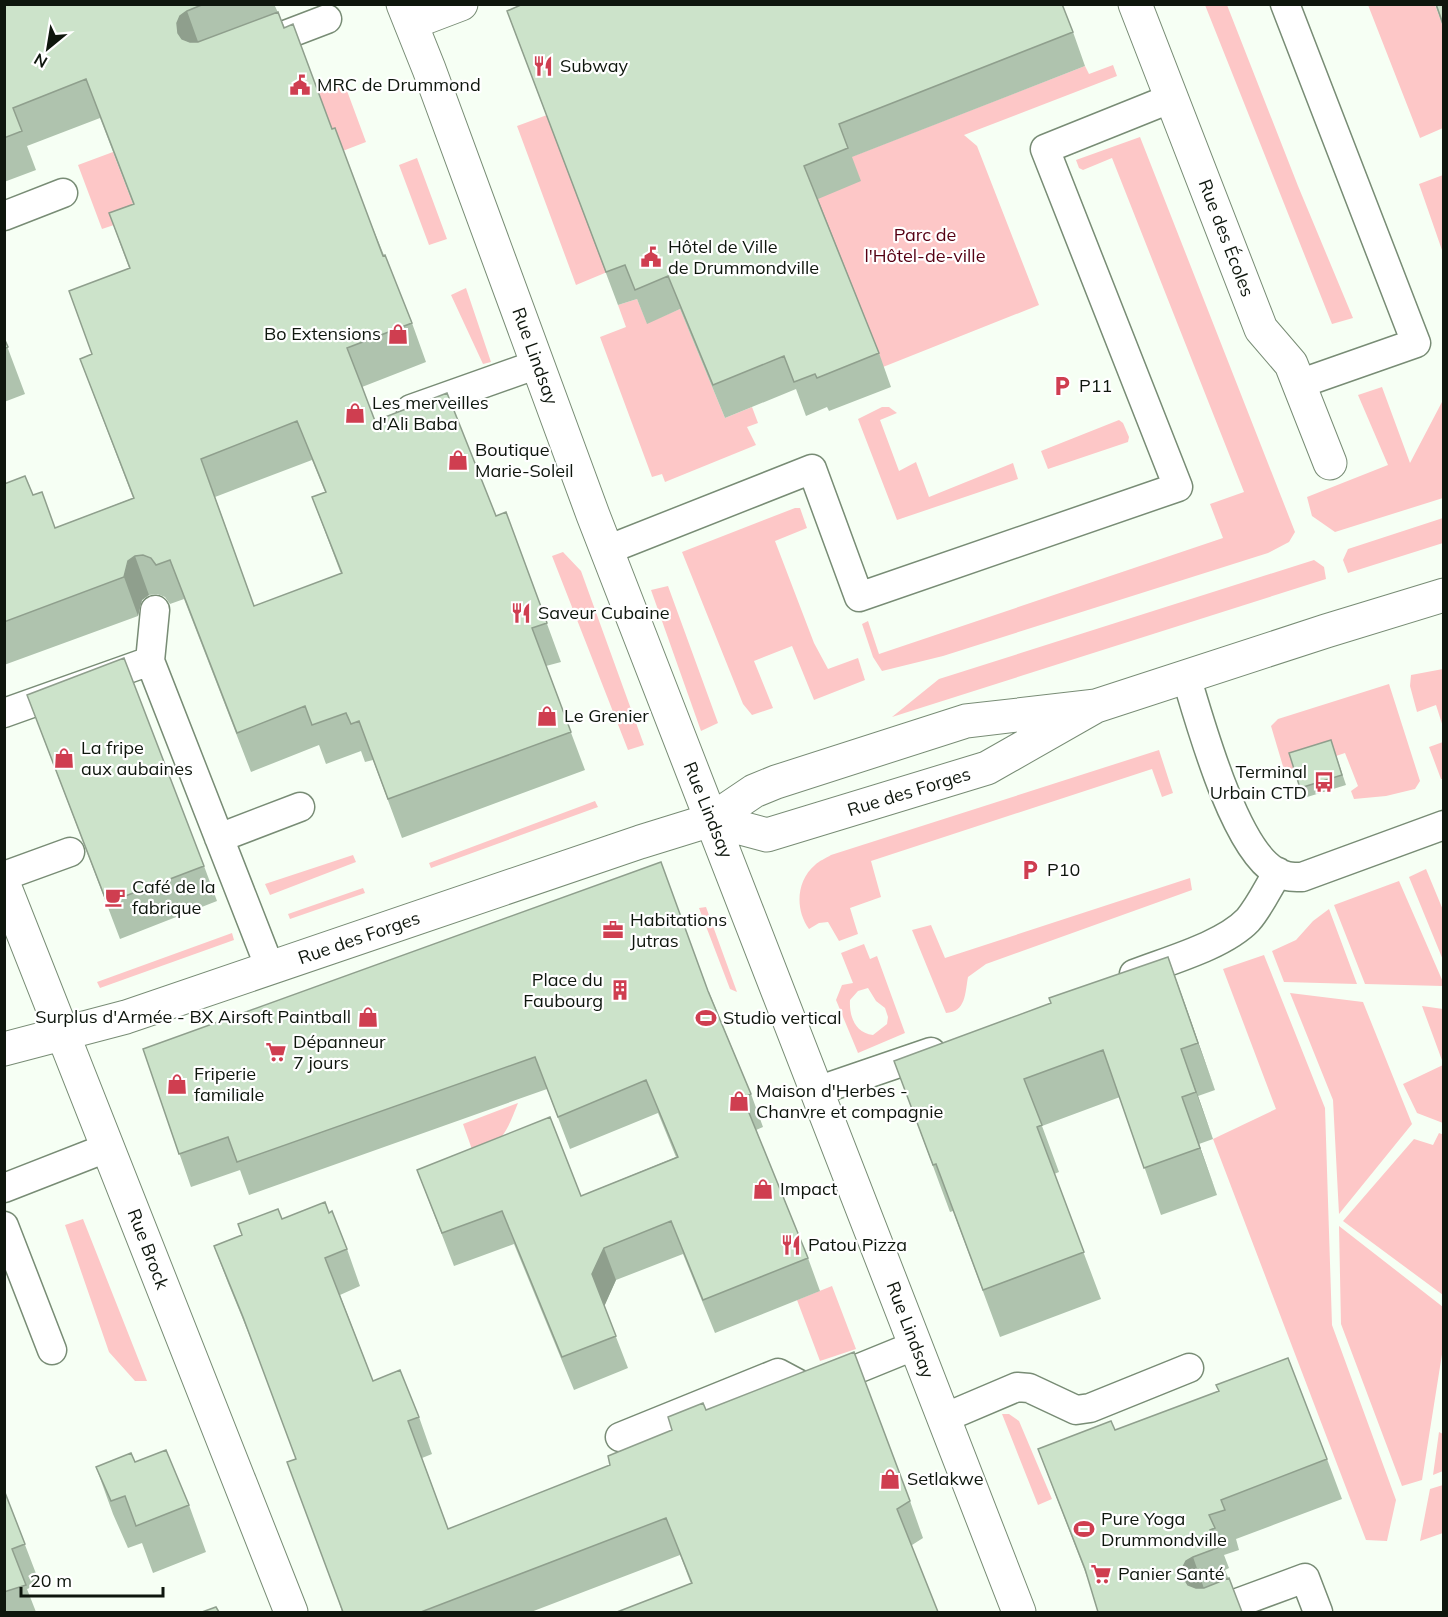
<svg xmlns="http://www.w3.org/2000/svg" width="1448" height="1617" viewBox="0 0 1448 1617" font-family="Mulish,sans-serif">
	<rect width="100%" height="100%" fill="#f6fff4"/>
	<path fill="#fdc7c7" fill-rule="evenodd" d="M1205 5H1227L1298 186 1353 318 1332 324Z
		M1368 5H1435L1443 26V128L1420 138Z
		M1113 65 1117 76 964 135 977 146 1039 305 883 367 817 199 851 157 1085 66 1089 74Z
		M343 80 366 142 340 152 317 90Z
		M547 115 624 265 576 285 517 126Z
		M1140 137 1295 532 1289 542 1268 553 943 656 882 671 873 657 862 624 868 621 879 654 1223 538 1210 504 1244 492 1112 158 1083 170 1079 168 1076 160Z
		M113 152 138 217 102 229 78 165Z
		M417 158 447 239 429 245 399 165Z
		M1443 175V253L1419 184Z
		M466 288 491 362 483 364 451 295Z
		M637 299 647 323 680 309 725 418 752 407 758 423 747 427 756 445 665 482 662 474 652 477 600 337 626 327 618 305Z
		M1382 387 1410 463 1443 400V498L1335 532 1312 516 1307 497 1388 465 1358 395Z
		M882 407H889L897 413 880 420 899 471 916 462 929 497 1013 463 1018 479 897 520 858 419Z
		M1119 420 1123 423 1129 437 1128 442 1048 469 1041 451Z
		M795 508H800L807 528 775 541 814 643 828 669 858 658 865 680 814 700 792 646 754 661 773 708 752 715 743 704 682 552Z
		M1443 518V543L1348 573 1343 560 1348 549Z
		M563 552 581 571 644 745 628 750 552 556Z
		M1314 560 1324 567 1326 579 892 717 939 679Z
		M668 586 718 723 701 731 651 590Z
		M1443 669H1444L1443 727 1436 705 1417 712 1410 686 1411 675Z
		M1389 684 1420 781 1415 789 1386 796 1354 799 1351 791 1358 786 1345 753 1285 773 1271 726 1278 719Z
		M1443 742V779H1441L1429 747Z
		M1159 750 1173 793 1162 797 1152 769 871 861 881 897 850 908 858 934 839 941 828 922 819 923 809 929C795 910 796 881 815 865 819 861 826 858 831 855Z
		M595 801 598 807 431 868 429 863Z
		M353 855 356 862 270 895 265 884Z
		M1426 869 1443 910V960L1409 877Z
		M1190 878 1192 890 986 964 968 977C965 993 966 1012 946 1013L912 930 931 925 945 958Z
		M1399 881 1443 982V986L1365 984 1334 905Z
		M363 888 365 893 290 919 288 914Z
		M706 907 737 992 730 989 699 908Z
		M1329 909 1357 984 1284 982 1272 951 1296 940 1313 921Z
		M232 933 234 940 100 988 97 982Z
		M864 944 870 959 877 956 905 1033 858 1053 836 1000 842 985 853 983 841 953ZM868 988 876 1001 885 1008 888 1017 887 1024 873 1035C855 1033 849 1016 850 1000L858 991Z
		M1264 955 1325 1108 1332 1325 1396 1500 1387 1541 1366 1540 1213 1139 1276 1109 1223 969Z
		M1290 993 1363 1002 1412 1124 1339 1214 1333 1100Z
		M1422 1006 1443 1009V1063Z
		M1443 1065V1123L1417 1113 1403 1084Z
		M518 1103C506 1133 504 1141 474 1155L463 1124Z
		M1439 1133 1444 1135 1443 1295 1343 1221 1414 1139 1433 1145Z
		M83 1219 147 1381H135L109 1352 65 1225Z
		M1339 1226 1443 1307V1348L1422 1480 1402 1486 1341 1324Z
		M832 1286 856 1349 820 1361 797 1300Z
		M1002 1414H1009L1019 1421 1052 1499 1038 1505Z
		M1439 1432 1443 1434V1471L1433 1475Z
		M1443 1485V1533L1420 1541 1430 1489Z"/>
	<g fill="none" stroke-linecap="round" stroke-linejoin="round">
		<g stroke="#788c75" stroke-width="31">
			<path id="service" d="M1285 4 1416 343 1299 384
				M259 45 327 19
				M4 216 63 193
				M411 409 538 364
				M607 550 812 469 859 597 1178 487 1045 149 1172 98
				M150 661 155 610
				M1186 676C1200 722 1234 847 1275 871 1284 877 1292 877 1302 877L1444 825
				M4 713 150 661 270 968
				M219 838 300 807
				M4 876 70 852
				M1134 974C1167 961 1223 946 1248 920 1260 906 1268 888 1278 872
				M817 1091 931 1052
				M4 1188 109 1147
				M4 1226 52 1350
				M944 1418 1017 1387 1029 1388 1076 1410 1090 1408 1189 1368
				M620 1437 778 1373 808 1389 916 1345
				M1213 1612 1305 1578 1318 1612"/>
		</g>
		<g stroke="#788c75" stroke-width="35">
			<path id="minor" d="M1135 4 1261 329 1291 364 1330 463
				M411 23 461 4"/>
		</g>
		<g stroke="#788c75" stroke-width="35">
			<path id="tertiary" d="M403 4 429 69 593 515 1019 1612
				M711 820 767 835 987 768 1096 706 1326 631 1444 595
				M4 885 291 1612
				M4 1049 126 1017 640 842 711 820 754 791 776 782 966 721 1096 706"/>
		</g>
		<use href="#service" stroke="#fff" stroke-width="28"/>
		<use href="#minor" stroke="#fff" stroke-width="33"/>
		<use href="#tertiary" stroke="#fff" stroke-width="33"/>
	</g>
	<path fill="#afc3ae" fill-rule="evenodd" d="M4 4H274L332 129 412 323 426 362 362 387 375 421 496 516 506 512 561 662 546 666 585 770 402 838 373 760 365 762 361 751 326 764 319 745 251 772 184 599 170 604 165 597 157 594 149 595 142 600 138 616 4 665V484L33 495 55 528 133 498 80 359 92 354 129 268 109 213 133 204 100 118 27 146 36 170 4 182ZM312 460 325 492 312 497 341 574 254 606 215 497Z
		M1435 4H1443V27Z
		M507 11 1073 32 1085 66 852 157 861 181 818 199 879 353 891 387 829 411 827 407 806 416 796 389 725 418 680 309 647 324 637 299 618 305Z
		M4 338 25 394 4 402Z
		M27 695 204 866 217 901 120 939Z
		M1331 740 1346 785 1304 798 1300 788Z
		M1168 957 1215 1090 1198 1096 1213 1139 1199 1144 1217 1195 1161 1215 1120 1097 1042 1126 1059 1172 1054 1174 1101 1299 1000 1337 953 1211 950 1212 894 1061 1051 1003Z
		M709 992 751 1094 763 1127 756 1130 808 1258 820 1291 715 1333 683 1254 616 1280 604 1306 628 1368 574 1390 514 1244 454 1266 417 1170 581 1196 676 1157 658 1113 570 1149 547 1089 249 1195 240 1170 191 1187 143 1049Z
		M329 1213 347 1249 360 1286 340 1295 373 1381 419 1417 432 1454 422 1458 448 1529 610 1465 672 1430 706 1410 910 1501 923 1538 912 1545 691 1584 680 1555 531 1612H342L296 1459 257 1354 228 1283 214 1246 282 1219Z
		M1115 1430 1327 1459 1342 1499 1236 1539 1239 1550 1224 1555 1229 1568 1225 1570 1242 1612 1089 1582 1038 1449Z
		M135 1462 189 1505 206 1552 153 1573 142 1543 128 1548 113 1514 96 1467Z
		M4 1490 40 1584 27 1589 36 1612H4Z"/>
	<path fill="#8f9f8d" d="M187 11 201 50 194 55 178 33 177 23 180 16Z
		M135 556 149 595 142 600 138 616 124 577 128 561Z
		M1168 957 1185 1004 1215 1090 1198 1043Z
		M1181 1049 1198 1096 1213 1139 1196 1092Z
		M1182 1097 1199 1144 1217 1195 1200 1148Z
		M604 1248 616 1280 604 1307 592 1274Z
		M1193 1557 1207 1597 1201 1601 1183 1577 1182 1569 1186 1561Z"/>
	<path fill="#cce3ca" stroke="#8f9f8d" stroke-width="1.5" fill-rule="evenodd" d="M4 4H204L187 11 180 16 177 23 178 33 182 39 190 42H198L278 12 284 28 293 24 332 129 335 128 383 256 385 255 412 323 347 348 361 384 375 421 447 393 496 516 506 512 547 623 532 628 571 732 388 799 359 721 351 724 346 713 312 725 305 706 237 733 170 560 156 565 151 558 143 555 135 556 128 561 124 577 4 622V484L25 476 33 495 42 492 55 528 134 498 80 359 92 354 69 291 130 268 109 213 134 204 86 79 13 108 22 131 4 138ZM297 421 326 492 312 497 342 573 254 606 201 459Z
		M523 4H1062L1073 32 839 124 848 148 804 166 879 353 817 378 815 374 794 382 784 356 713 385 668 276 635 290 625 265 606 272 507 11Z
		M1436 4H1443V24Z
		M4 338 8 347 4 349Z
		M124 658 204 866 107 903 27 695Z
		M1331 740 1342 775 1300 788 1289 753Z
		M661 862 708 991 751 1094 743 1098 808 1258 703 1300 671 1221 604 1248 592 1274 616 1336 562 1357 502 1211 442 1233 417 1170 550 1117 581 1196 678 1157 646 1080 558 1117 535 1057 237 1162 228 1137 179 1154 143 1049Z
		M1168 957 1198 1043 1181 1049 1196 1092 1182 1097 1200 1148 1144 1168 1103 1050 1024 1079 1042 1125 1037 1127 1084 1252 983 1290 936 1164 933 1165 894 1061 1051 1003 1049 998Z
		M325 1202 329 1213 332 1211 347 1249 325 1258 373 1381 400 1370 419 1417 408 1421 448 1529 610 1465 608 1456 672 1430 668 1417 703 1403 706 1410 854 1352 910 1501 897 1509 938 1612H617L692 1583 666 1518 421 1612H343L287 1462 296 1459 243 1317 214 1246 242 1235 238 1224 278 1209 282 1219Z
		M1288 1358 1327 1459 1221 1500 1225 1510 1209 1515 1215 1528 1210 1530 1217 1548 1193 1557 1186 1561 1182 1569 1183 1577 1188 1585 1196 1588H1204L1229 1578 1242 1612H1098L1085 1569 1038 1449 1111 1421 1115 1430 1219 1391 1216 1385Z
		M166 1450 189 1505 136 1526 125 1496 111 1501 96 1467 131 1453 135 1462Z
		M4 1490 25 1544 12 1549 26 1585 4 1592Z
		M216 1607 219 1612H202Z"/>
	<defs>
		<g id="restaurant-bare" transform="scale(1.62)"><path d="M-5-6h1v4h1v-4h1v4h1v-4h1v5L-1.5 .5V6h-2V.5L-5-1ZM5-6V6H3V1.5H1.5Q1.5-4 5-6Z" fill="#cf3e50" stroke="#fff" stroke-width="2.5" paint-order="stroke"/></g>
		<g id="civic-bare" transform="scale(1.62)"><path d="M-.6-6.5H3V-4.5H.6V-3L4-1V1h2V6H-6V1h2V-1L-.6-3ZM-1.2 2.5V6h2.4V2.5Z" fill="#cf3e50" stroke="#fff" stroke-width="2.5" paint-order="stroke"/></g>
		<g id="shop-bare" transform="scale(1.62)"><path d="M-5-2.5h2.3a2.7 3.5 0 0 1 5.4 0H5L5.5 6h-11ZM-1.5-2.5h3a1.5 2.3 0 0 0-3 0Z" fill="#cf3e50" stroke="#fff" stroke-width="2.5" paint-order="stroke"/></g>
		<g id="parking-bare" transform="scale(1.62)"><path d="M-3.5-5.5H1a3.5 3.5 0 0 1 0 7H-1V5.5H-3.5ZM-1-3.4V-.6H.8a1.4 1.4 0 0 0 0-2.8Z" fill="#cf3e50" stroke="#fff" stroke-width="2.5" paint-order="stroke"/></g>
		<g id="bus-bare" transform="scale(1.62)"><path d="M-5-6H5V4H4V6H2V4H-2V6H-4V4H-5ZM-3.5-4V0h7V-4ZM-3.5 1.2v1.5H-2V1.2ZM2 1.2v1.5H3.5V1.2Z" fill="#cf3e50" stroke="#fff" stroke-width="2.5" paint-order="stroke"/></g>
		<g id="cafe-bare" transform="scale(1.62)"><path d="M-5.5-4.5H6V0H3Q3 3.5 0 3.5H-2.5Q-5.5 3.5-5.5 0ZM3-3.2v2h1.7v-2ZM-6 4.5H4V6H-6Z" fill="#cf3e50" stroke="#fff" stroke-width="2.5" paint-order="stroke"/></g>
		<g id="office-bare" transform="scale(1.62)"><path d="M-6-3h4V-5.5h4V-3h4V5H-6ZM-1-4.5V-3h2v-1.5ZM-6 0V1H6V0Z" fill="#cf3e50" stroke="#fff" stroke-width="2.5" paint-order="stroke"/></g>
		<g id="building-bare" transform="scale(1.62)"><path d="M-4-6H4V6H1V3H-1V6H-4ZM-2.5-4.3h1.7v1.8h-1.7ZM.8-4.3h1.7v1.8H.8ZM-2.5-1h1.7V.8h-1.7ZM.8-1h1.7V.8H.8Z" fill="#cf3e50" stroke="#fff" stroke-width="2.5" paint-order="stroke"/></g>
		<g id="stadium-bare" transform="scale(1.62)"><path d="M0-5a6.5 5 0 1 0 0 10a6.5 5 0 1 0 0-10ZM-3.5-1.8h7v3.6h-7Z" fill="#cf3e50" stroke="#fff" stroke-width="2.5" paint-order="stroke"/></g>
		<g id="supermarket-bare" transform="scale(1.62)"><path d="M-6-5.5h2.5l.6 2H6L4.5 2H-2.5L-4.4-4H-6ZM-1.5 3.2a1.3 1.3 0 1 0 .1 0ZM3 3.2a1.3 1.3 0 1 0 .1 0Z" fill="#cf3e50" stroke="#fff" stroke-width="2.5" paint-order="stroke"/></g>
	</defs>
	<g fill-rule="evenodd">
		<use href="#restaurant-bare" x="543" y="66"/>
		<use href="#civic-bare" x="300" y="85"/>
		<use href="#civic-bare" x="651" y="257"/>
		<use href="#shop-bare" x="398" y="334"/>
		<use href="#parking-bare" x="1062" y="386"/>
		<use href="#shop-bare" x="355" y="413"/>
		<use href="#shop-bare" x="458" y="460"/>
		<use href="#restaurant-bare" x="521" y="613"/>
		<use href="#shop-bare" x="547" y="716"/>
		<use href="#shop-bare" x="64" y="758"/>
		<use href="#bus-bare" x="1324" y="782"/>
		<use href="#parking-bare" x="1030" y="870"/>
		<use href="#cafe-bare" x="115" y="897"/>
		<use href="#office-bare" x="613" y="930"/>
		<use href="#building-bare" x="620" y="990"/>
		<use href="#shop-bare" x="368" y="1017"/>
		<use href="#stadium-bare" x="706" y="1018"/>
		<use href="#supermarket-bare" x="276" y="1052"/>
		<use href="#shop-bare" x="177" y="1084"/>
		<use href="#shop-bare" x="739" y="1101"/>
		<use href="#shop-bare" x="763" y="1189"/>
		<use href="#restaurant-bare" x="791" y="1245"/>
		<use href="#shop-bare" x="890" y="1479"/>
		<use href="#stadium-bare" x="1084" y="1529"/>
		<use href="#supermarket-bare" x="1101" y="1574"/>
	</g>
	<g text-anchor="middle" stroke-width="4.5" stroke-linejoin="round" paint-order="stroke">
		<g font-size="18" fill="#0e160d" stroke="#fff" text-anchor="start">
			<text x="560" y="72">Subway</text>
			<text x="317" y="91">MRC de Drummond</text>
			<text x="668" y="253">Hôtel de Ville<tspan x="668" dy="21">de Drummondville</tspan></text>
			<text x="381" y="340" text-anchor="end">Bo Extensions</text>
			<text x="1079" y="392">P11</text>
			<text x="372" y="409">Les merveilles<tspan x="372" dy="21">d'Ali Baba</tspan></text>
			<text x="475" y="456">Boutique<tspan x="475" dy="21">Marie-Soleil</tspan></text>
			<text x="538" y="619">Saveur Cubaine</text>
			<text x="564" y="722">Le Grenier</text>
			<text x="81" y="754">La fripe<tspan x="81" dy="21">aux aubaines</tspan></text>
			<text x="1307" y="778" text-anchor="end">Terminal<tspan x="1307" dy="21">Urbain CTD</tspan></text>
			<text x="1047" y="876">P10</text>
			<text x="132" y="893">Café de la<tspan x="132" dy="21">fabrique</tspan></text>
			<text x="630" y="926">Habitations<tspan x="630" dy="21">Jutras</tspan></text>
			<text x="603" y="986" text-anchor="end">Place du<tspan x="603" dy="21">Faubourg</tspan></text>
			<text x="351" y="1023" text-anchor="end">Surplus d'Armée - BX Airsoft Paintball</text>
			<text x="723" y="1024">Studio vertical</text>
			<text x="293" y="1048">Dépanneur<tspan x="293" dy="21">7 jours</tspan></text>
			<text x="194" y="1080">Friperie<tspan x="194" dy="21">familiale</tspan></text>
			<text x="756" y="1097">Maison d'Herbes -<tspan x="756" dy="21">Chanvre et compagnie</tspan></text>
			<text x="780" y="1195">Impact</text>
			<text x="808" y="1251">Patou Pizza</text>
			<text x="907" y="1485">Setlakwe</text>
			<text x="1101" y="1525">Pure Yoga<tspan x="1101" dy="21">Drummondville</tspan></text>
			<text x="1118" y="1580">Panier Santé</text>
		</g>
		<g font-size="18" fill="#560013" stroke="#fff">
			<text x="925" y="241">Parc de<tspan x="925" dy="21">l'Hôtel-de-ville</tspan></text>
		</g>
		<g font-size="18" fill="#0e160d" stroke="#fff">
			<text transform="translate(1226 238) rotate(69)" y="6">Rue des Écoles</text>
			<text transform="translate(535 356) rotate(70)" y="6">Rue Lindsay</text>
			<text transform="translate(909 792) rotate(-17)" y="6">Rue des Forges</text>
			<text transform="translate(708 810) rotate(68)" y="6">Rue Lindsay</text>
			<text transform="translate(359 938) rotate(-19)" y="6">Rue des Forges</text>
			<text transform="translate(148 1249) rotate(69)" y="6">Rue Brock</text>
			<text transform="translate(910 1330) rotate(69)" y="6">Rue Lindsay</text>
		</g>
	</g>
	<rect width="1448" height="1617" fill="none" stroke="#0e160d" stroke-width="12"/>
	<g transform="translate(48 48) rotate(210)" stroke="#ffffff" stroke-width="4.5" paint-order="stroke">
	<path d="M0-4.5L10 22L0 15L-10 22Z" fill="#0e160d"/>
	<text y="-9" font-size="16" font-weight="bold" text-anchor="middle" fill="#0e160d">N</text>
	</g>
	<path d="M21 1587v9h142v-9" fill="none" stroke="#0e160d" stroke-width="3"/>
	<text x="30" y="1587" font-size="18" fill="#0e160d" stroke="#ffffff" stroke-width="4.5" paint-order="stroke">20 m</text>
</svg>
